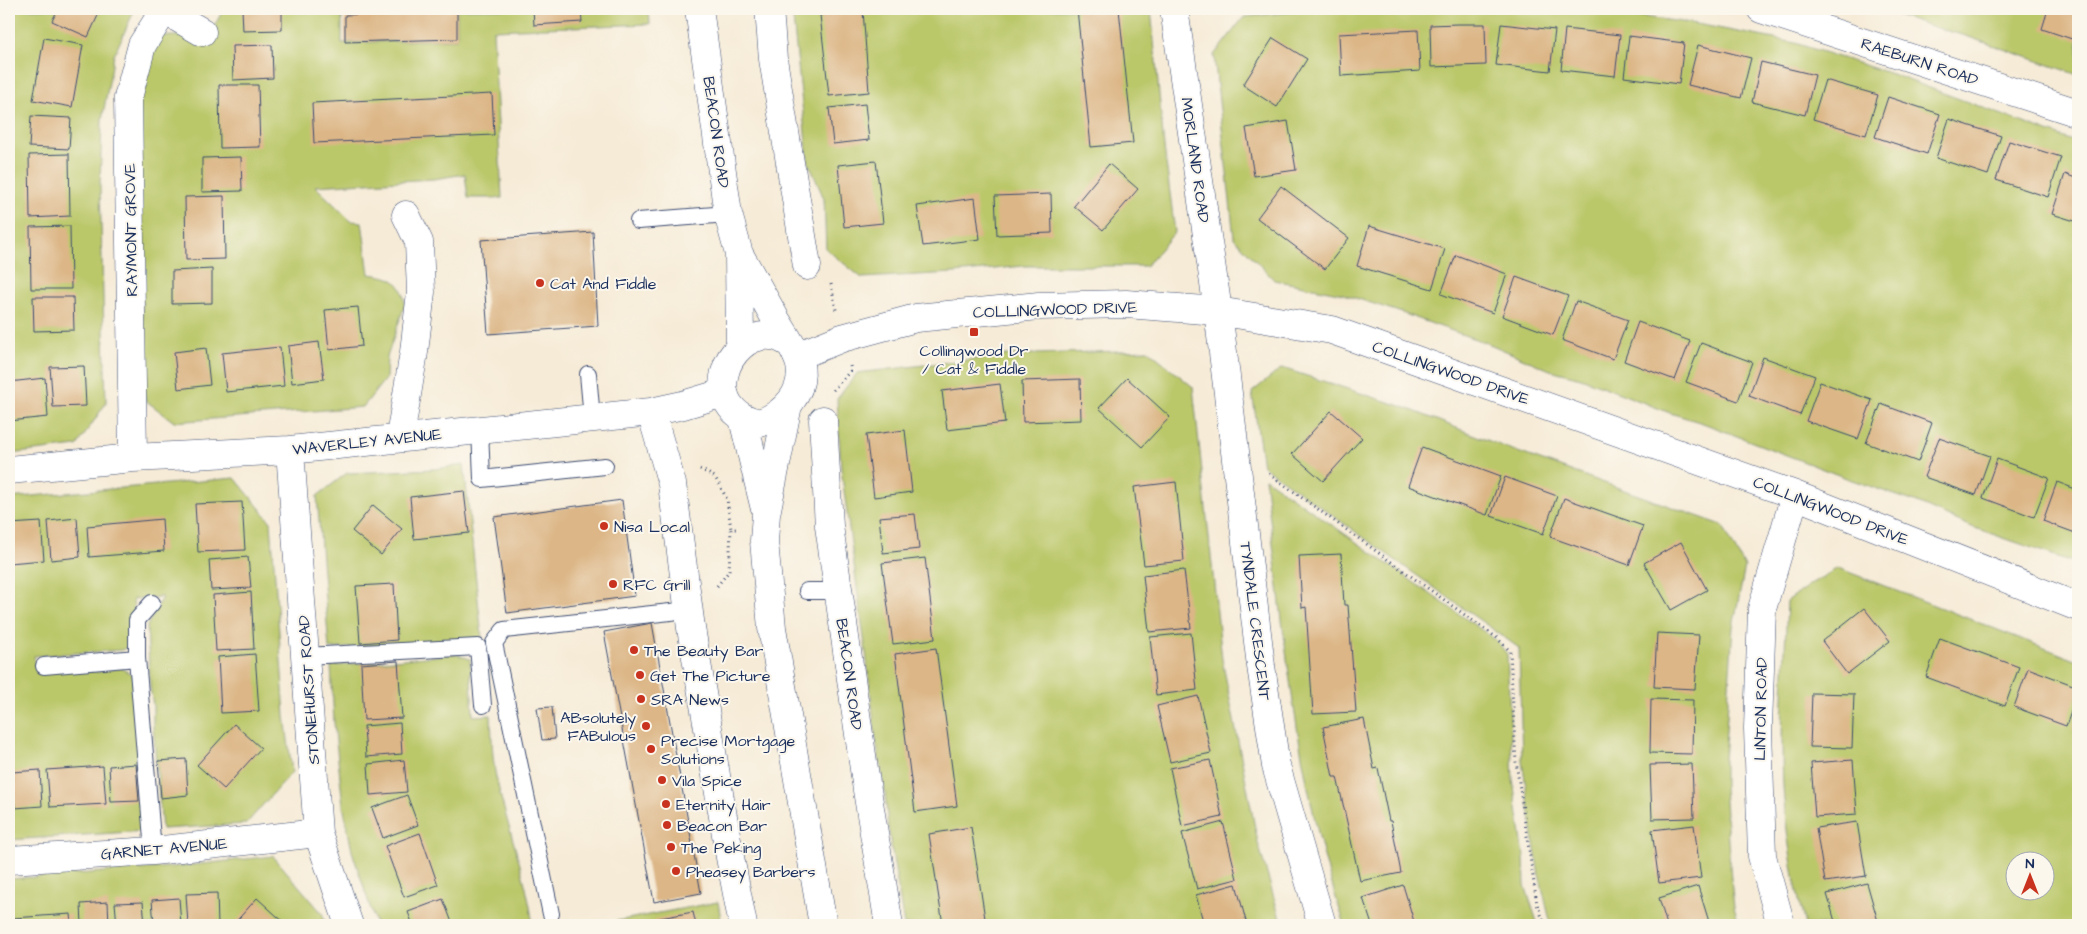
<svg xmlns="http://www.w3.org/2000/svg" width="2087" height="934" viewBox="0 0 2087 934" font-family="'Architects Daughter',sans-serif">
	<rect width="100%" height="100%" fill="#fbf7ec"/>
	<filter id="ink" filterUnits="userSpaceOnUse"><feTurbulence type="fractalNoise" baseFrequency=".02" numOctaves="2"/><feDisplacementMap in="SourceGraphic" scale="10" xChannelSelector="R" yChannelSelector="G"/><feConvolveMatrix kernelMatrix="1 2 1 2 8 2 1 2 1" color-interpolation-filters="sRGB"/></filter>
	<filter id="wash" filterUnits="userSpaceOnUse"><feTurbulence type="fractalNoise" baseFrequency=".0096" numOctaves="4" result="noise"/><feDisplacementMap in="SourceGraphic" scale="20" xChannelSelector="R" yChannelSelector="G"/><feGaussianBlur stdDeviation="1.12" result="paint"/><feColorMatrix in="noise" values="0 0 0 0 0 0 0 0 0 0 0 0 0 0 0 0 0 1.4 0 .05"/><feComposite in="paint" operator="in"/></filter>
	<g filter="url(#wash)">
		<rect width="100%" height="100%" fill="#f6ebd7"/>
		<path fill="#bbc86a" stroke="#6b7c64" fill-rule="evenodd" d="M9 9H135L114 55 102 120 100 187 106 403 77 446 9 454Z
			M221 9H342V43L457 39V9H649L650 24 493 30 502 198H468L465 174 434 179 315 186 351 221 362 222 369 274C391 277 402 279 405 304L387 357 386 378 363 407 174 422 145 400 136 98 159 36H209L223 10Z
			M792 9H1151L1164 147 1175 232 1146 266H1024L954 273 862 278 826 249 824 199 808 161Z
			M1323 9H1585L1697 24 1795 43 1892 74 2078 143V564L1972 527 1915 502 1849 479 1703 423 1670 413 1581 378 1550 370 1492 345 1399 312 1343 294 1274 280 1234 238 1214 55 1244 17Z
			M1887 9H2078V75L1963 35 1940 29 1889 12Z
			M1148 350 1193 387 1222 659 1258 843 1282 925H904L888 827 885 793 876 741 866 653 841 469 837 399 857 373 1008 355Z
			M1282 368 1401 406 1515 451 1722 525 1745 567 1733 627 1724 761V788L1731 879 1734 907 1739 925H1551L1538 870 1522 760 1519 648 1263 466 1252 392Z
			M464 465 482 638 329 649 317 496 347 473 435 469Z
			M235 478 271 522 285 716 292 772 246 824 162 829 153 727V705L150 687 147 626 162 597 133 599 137 641 122 650 34 656 36 673 69 670 99 672 121 668 133 675 145 831 9 840V498Z
			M1265 478 1496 640 1507 654 1513 780 1524 856 1525 885 1538 925H1345C1295 782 1284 628 1265 478Z
			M1838 568 2078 661V925H1805C1793 880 1786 833 1783 787 1780 725 1785 662 1787 601L1812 583ZM2014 862H2044V892H2014Z
			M456 654 470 659 473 716 491 715C492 736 492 757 496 777 507 827 526 874 533 925H376L352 851 343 805 334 723 331 666Z
			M273 856 322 913 326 925H9V879L183 866Z
			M718 902 722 925H595Z"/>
		<g id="blocks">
			<path fill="#dcb686" d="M58 9H101L88 37 52 21Z
				M242 9H282V30L243 31Z
				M533 9H581L582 22 534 25Z
				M1077 9H1119L1133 143 1091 147Z
				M2048 9H2078V41L2042 29Z
				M457 10V39L345 42V15Z
				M863 10 869 92 829 96 820 15Z
				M1457 24H1485L1486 65 1431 67 1430 25Z
				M1501 24 1555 30 1550 71 1496 65Z
				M1565 29 1620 35 1615 76 1561 70Z
				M1418 30 1420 71 1341 76 1339 34Z
				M1629 36 1684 43 1679 84 1624 77Z
				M44 38 83 45 72 107 33 100Z
				M1273 38 1307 59 1277 107 1243 85Z
				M272 45 273 78 233 80 232 46Z
				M1698 45 1751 58 1741 98 1688 85Z
				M1761 62 1815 75 1805 115 1752 102Z
				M1825 80 1878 95 1866 135 1813 119Z
				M219 85H258L260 147 220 148Z
				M492 94 494 135 314 143 312 103Z
				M1888 97 1940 114 1927 154 1875 137Z
				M865 104 869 140 833 144 829 108Z
				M31 116 71 118 69 149 29 147Z
				M1949 119 2001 136 1988 175 1936 158Z
				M1288 121 1296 170 1254 176 1246 128Z
				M2009 141 2061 157 2048 197 1996 180Z
				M69 154 70 216 30 218 29 155Z
				M241 157 242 191 202 192V158Z
				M876 161 883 223 844 227 838 165Z
				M1109 164 1138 189 1103 230 1074 206Z
				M2065 174 2078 179V222L2052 214Z
				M1281 186 1349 238 1325 269 1257 218Z
				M1051 194 1052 233 997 235 995 196Z
				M224 196 225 259 186 260 185 197Z
				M975 198 980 239 923 246 917 206Z
				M70 226 71 289H31L30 227Z
				M1369 226 1445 249 1432 289 1357 266Z
				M593 232 598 326 488 334 481 240Z
				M1456 255 1507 274 1493 313 1441 294Z
				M212 269V303L172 304V271Z
				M1516 277 1568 296 1553 335 1502 316Z
				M33 297H73L74 330 34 331Z
				M1576 301 1628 320 1613 359 1562 340Z
				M358 307 362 346 329 350 325 310Z
				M1638 322 1690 341 1675 380 1624 361Z
				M319 342 324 379 292 383 288 346Z
				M1701 343 1752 362 1738 401 1686 382Z
				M280 347 284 386 226 392 222 353Z
				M206 348 210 385 178 389 174 352Z
				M1763 357 1815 376 1800 415 1749 396Z
				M84 366 86 406 53 407 50 367Z
				M45 378 48 417 9 421V382Z
				M1127 378 1170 417 1142 447 1099 408Z
				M1080 379 1081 420 1023 422 1022 381Z
				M1820 382 1872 400 1858 439 1806 421Z
				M1000 384 1005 423 947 430 942 391Z
				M1881 404 1932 423 1918 462 1866 443Z
				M1331 411 1362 438 1323 481 1292 454Z
				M905 430 912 492 874 497 866 435Z
				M1939 438 1990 456 1976 495 1924 477Z
				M1422 447 1501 476 1487 515 1408 486Z
				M1997 459 2049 478 2034 517 1983 498Z
				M1505 477 1557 496 1543 534 1491 516Z
				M1176 482 1184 561 1144 565 1134 487Z
				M2057 482 2078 490V534L2043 521Z
				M464 491 469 533 414 539 410 497Z
				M1564 498 1643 526 1629 565 1550 537Z
				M622 500 635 596 507 613 494 517Z
				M242 502 245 550 198 552 195 504Z
				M373 505 402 529 381 555 352 531Z
				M915 514 919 549 883 553 879 517Z
				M77 518 80 557 51 560 48 521Z
				M162 519 164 551 89 557 87 526Z
				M41 522 44 560 9 563V524Z
				M1681 542 1707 590 1671 610 1644 563Z
				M1341 554 1344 605H1348L1356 712 1313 714 1306 607 1302 608 1299 556Z
				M248 557 251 588 211 590 209 560Z
				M925 558 935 639 893 644 882 563Z
				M1184 570 1191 628 1149 632 1143 575Z
				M394 584 397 640 360 643 356 586Z
				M251 592 254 649 216 651 213 595Z
				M1864 608 1890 641 1847 674 1822 641Z
				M652 623 701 893 654 902 604 632Z
				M1191 633 1197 690 1156 695 1150 637Z
				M1657 633 1699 635 1695 689 1654 687Z
				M1940 638 2019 667 2005 706 1926 677Z
				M936 648 957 806 915 812 895 654Z
				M255 654 259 711 221 713 218 657Z
				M398 661 402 718 364 720 361 664Z
				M2028 668 2078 687V692L2066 726 2014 707Z
				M1812 693 1854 694 1852 748 1810 747Z
				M1198 696 1211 753 1170 762 1157 706Z
				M1651 699 1693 700 1692 754 1650 753Z
				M552 707 555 739 542 740 537 708Z
				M2078 712V731L2072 729Z
				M1364 719 1374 769 1378 768 1389 821H1391L1401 873 1360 881 1337 777H1333L1323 727Z
				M400 723 402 754 366 757 364 726Z
				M234 724 261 748 224 789 197 765Z
				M186 759 188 795 161 798 158 761Z
				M404 760 407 792 370 795 368 764Z
				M1210 760 1222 817 1182 826 1170 768Z
				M1853 760 1857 814 1815 817 1811 763Z
				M136 764 139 801 111 802 109 766Z
				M1692 764 1694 818 1652 819 1650 765Z
				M103 766 106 804 50 807 47 770Z
				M40 770 42 806 15 808 12 772Z
				M407 795 418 825 383 838 372 808Z
				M1223 822 1237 879 1197 889 1182 833Z
				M1857 822 1866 876 1825 882 1816 828Z
				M1694 825 1701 878 1659 883 1652 830Z
				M971 827 986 925H943L929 834Z
				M420 833 438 885 404 897 385 846Z
				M1867 883 1879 925H1836L1827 894Z
				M1236 884 1247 925H1204L1196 895Z
				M1403 885 1415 925H1372L1363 898Z
				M1698 886 1710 925H1667L1659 898Z
				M217 893 218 925H188L186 894Z
				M179 898 181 925H154L152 900Z
				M257 898 278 917 288 925H233Z
				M443 899 453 925H413L408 912Z
				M108 902 109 925H82L81 904Z
				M143 902 145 925H117L115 903Z
				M693 912 696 925H656L655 919Z
				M71 914 72 925H13V918Z"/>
		</g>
	</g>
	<g filter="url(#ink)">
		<use href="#blocks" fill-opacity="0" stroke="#3c4b70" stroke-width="1"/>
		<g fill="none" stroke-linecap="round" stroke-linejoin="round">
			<g stroke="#3c4b70" stroke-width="18">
				<path id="service" d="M1817 28 1821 9
					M638 221 728 214
					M588 374 592 418
					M480 429 482 479 605 466
					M807 591H838
					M152 603 137 620V658L153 851
					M305 656 478 647 483 705
					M44 666 137 658
					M551 914 494 643 504 630 689 610"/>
			</g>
			<g stroke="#3c4b70" stroke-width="29">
				<path id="minor" d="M769 9 773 59 807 266
					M1174 9 1218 311 1261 666 1276 766 1322 925
					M1761 9 2078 113
					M164 10 202 32
					M797 356 842 338 916 318 1039 306 1126 304 1218 311 1332 330 1795 495 2078 607
					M651 412 672 484 691 628 729 852 743 925
					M823 420 829 526 867 790 889 925
					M400 437 414 352 421 292 419 242 406 215
					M290 450 318 833 349 925
					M133 458 128 98 142 45 165 9
					M9 470 133 458 290 450 651 412 683 405 723 393
					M9 860 153 851 318 833
					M1781 925 1762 856 1758 728 1762 609 1795 495"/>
			</g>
			<g stroke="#3c4b70" stroke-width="29">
				<path id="secondary" d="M699 9 728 214 739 254 740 347
					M739 254C751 275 763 296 775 318 783 332 796 349 800 365 805 393 784 414 760 423 697 411 725 332 771 336 777 336 784 340 789 343
					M788 405 766 514 764 541 772 628 823 925
					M743 419 764 505"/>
			</g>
			<path stroke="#3c4b70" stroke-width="3" stroke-dasharray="1 4" stroke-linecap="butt" d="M831 284 836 310
				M833 390 851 370 850 366
				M700 469 715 477 727 499 731 529
				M1269 474 1497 638 1510 651 1516 762 1537 904 1545 925
				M717 586 729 571 731 529H736"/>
			<use href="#service" stroke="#fff" stroke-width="16"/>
			<use href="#minor" stroke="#fff" stroke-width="28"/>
			<use href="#secondary" stroke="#fff" stroke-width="28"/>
		</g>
	</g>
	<g fill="#c8321e" stroke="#fbf7ec" stroke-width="2">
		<circle cx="540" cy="283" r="5"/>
		<rect x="969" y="327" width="10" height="10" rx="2.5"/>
		<circle cx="604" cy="526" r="5"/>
		<circle cx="613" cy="584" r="5"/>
		<circle cx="634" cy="650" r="5"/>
		<circle cx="640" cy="675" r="5"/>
		<circle cx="641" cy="699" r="5"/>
		<circle cx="646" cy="726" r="5"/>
		<circle cx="651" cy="749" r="5"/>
		<circle cx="662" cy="780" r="5"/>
		<circle cx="666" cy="804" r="5"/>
		<circle cx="667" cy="825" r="5"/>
		<circle cx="671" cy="847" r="5"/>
		<circle cx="676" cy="871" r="5"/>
	</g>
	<g text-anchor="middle" stroke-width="4" stroke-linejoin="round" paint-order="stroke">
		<g font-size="16" fill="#1b2f5e" stroke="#fbf7ec">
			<text transform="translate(1920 61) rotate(18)" y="6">RAEBURN ROAD</text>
			<text transform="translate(717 132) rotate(82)" y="6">BEACON ROAD</text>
			<text transform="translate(1196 160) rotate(82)" y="6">MORLAND ROAD</text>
			<text transform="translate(130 230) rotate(-91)" y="6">RAYMONT GROVE</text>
			<text transform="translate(1055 309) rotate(-2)" y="6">COLLINGWOOD DRIVE</text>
			<text transform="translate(1451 372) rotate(19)" y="6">COLLINGWOOD DRIVE</text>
			<text transform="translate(367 441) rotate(-6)" y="6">WAVERLEY AVENUE</text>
			<text transform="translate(1831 510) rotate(21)" y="6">COLLINGWOOD DRIVE</text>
			<text transform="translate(1256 621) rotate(83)" y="6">TYNDALE CRESCENT</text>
			<text transform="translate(850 674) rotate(82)" y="6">BEACON ROAD</text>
			<text transform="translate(308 690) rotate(-94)" y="6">STONEHURST ROAD</text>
			<text transform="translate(1760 709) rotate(-89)" y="6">LINTON ROAD</text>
			<text transform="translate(164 848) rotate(-5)" y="6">GARNET AVENUE</text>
		</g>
		<g font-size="16" fill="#1b2f5e" stroke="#fbf7ec" text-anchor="start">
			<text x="550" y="289">Cat And Fiddle</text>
			<text x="974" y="356" text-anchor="middle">Collingwood Dr<tspan x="974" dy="18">/ Cat &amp; Fiddle</tspan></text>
			<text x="614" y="532">Nisa Local</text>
			<text x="623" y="590">RFC Grill</text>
			<text x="644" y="656">The Beauty Bar</text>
			<text x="650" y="681">Get The Picture</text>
			<text x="651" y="705">SRA News</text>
			<text x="636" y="723" text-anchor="end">ABsolutely<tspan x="636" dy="18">FABulous</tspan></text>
			<text x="661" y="746">Precise Mortgage<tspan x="661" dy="18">Solutions</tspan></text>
			<text x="672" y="786">Vila Spice</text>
			<text x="676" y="810">Eternity Hair</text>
			<text x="677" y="831">Beacon Bar</text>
			<text x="681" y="853">The Peking</text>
			<text x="686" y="877">Pheasey Barbers</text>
		</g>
	</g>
	<rect width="2087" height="934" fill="none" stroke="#fbf7ec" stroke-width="30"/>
	<g transform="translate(2030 876)"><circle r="24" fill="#fbf7ec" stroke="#a1a7b3"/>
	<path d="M0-4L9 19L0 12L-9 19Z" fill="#c8321e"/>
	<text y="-8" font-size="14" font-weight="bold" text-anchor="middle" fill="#1b2f5e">N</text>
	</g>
</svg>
